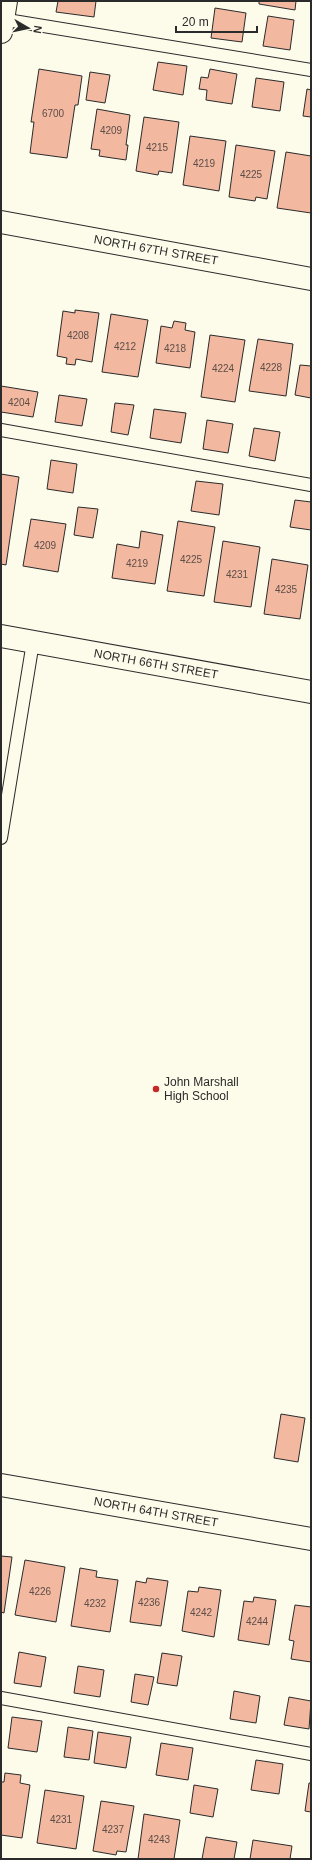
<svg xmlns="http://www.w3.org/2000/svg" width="312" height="1860" viewBox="0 0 312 1860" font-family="Arial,sans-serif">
	<rect width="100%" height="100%" fill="#fdfbea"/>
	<path fill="#f2b8a0" stroke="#2b2b2b" d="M58 1H96L94 17 56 12Z
		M259 1H296L295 10 259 4Z
		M215 8 246 13 242 42 211 38Z
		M268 16 294 20 290 50 263 46Z
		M158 62 187 66 183 95 153 90Z
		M39 69 82 76 78 105H75L67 158 30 153 34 122H31Z
		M210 69 237 74 232 104 206 100 207 90 199 89 201 77 208 78Z
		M90 72 110 75 105 103 86 100Z
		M256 78 284 82 280 111 252 107Z
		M307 89 311 90V117L303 116Z
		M97 109 130 115 126 145H128L126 160 99 156 100 150 91 149Z
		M144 117 179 122 172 173 159 171 158 175 136 171Z
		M190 136 226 141 219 191 183 185Z
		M236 145 275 151 267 199 256 197 255 201 229 197Z
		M286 152 311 156V213L277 208Z
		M75 310 99 313 92 362 76 359 75 365 66 364 67 358 57 356 63 311 75 313Z
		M111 314 148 320 138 377 102 372Z
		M174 321 186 323 185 330 195 332 190 368 156 363 161 326 172 328Z
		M210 335 245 340 235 402 201 397Z
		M258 339 293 344 286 396 249 391Z
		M300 365 311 366V398L295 395Z
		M1 386 38 392 33 417 1 412Z
		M59 395 87 399 82 426 55 422Z
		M115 403 134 405 128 435 111 432Z
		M154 409 186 413 181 443 150 438Z
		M207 420 233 424 228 453 203 449Z
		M254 428 280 432 275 461 249 456Z
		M51 460 77 464 73 493 47 489Z
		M1 474 19 477 6 565 1 564Z
		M196 481 223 484 219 515 191 511Z
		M295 500 311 502V530L290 527Z
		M78 507 98 509 93 538 74 535Z
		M31 519 66 524 58 572 23 566Z
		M178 521 215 527 204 596 167 591Z
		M141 531 163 535 155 584 112 578 117 544 139 548Z
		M223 541 260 547 251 607 214 602Z
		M272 559 308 565 300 619 264 614Z
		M281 1414 305 1418 298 1462 274 1458Z
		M1 1556 12 1557 4 1613 1 1612Z
		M25 1560 65 1567 56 1622 15 1615Z
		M80 1568 97 1571 96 1577 118 1580 110 1632 71 1626Z
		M147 1578 168 1581 161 1626 130 1622 136 1581 146 1583Z
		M199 1587 221 1590 214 1637 182 1631 188 1591 198 1592Z
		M254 1597 276 1600 269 1645 238 1640 244 1601 253 1602Z
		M295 1605 311 1607V1662L291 1659 294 1641 289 1640Z
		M19 1652 46 1657 41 1687 14 1683Z
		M162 1653 182 1656 177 1686 157 1683Z
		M78 1666 104 1670 100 1697 74 1693Z
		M135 1674 154 1677 148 1705 131 1702Z
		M234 1691 260 1696 256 1723 230 1719Z
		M289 1697 311 1701 309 1729 284 1725Z
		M12 1717 42 1721 37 1752 8 1748Z
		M68 1727 93 1731 89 1760 64 1757Z
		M98 1732 131 1737 126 1768 94 1763Z
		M161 1743 193 1748 188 1780 156 1775Z
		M256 1760 283 1764 279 1794 251 1790Z
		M5 1773 21 1775 20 1783 30 1785 22 1838 1 1835V1782H4Z
		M309 1783H311V1812L305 1811Z
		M194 1785 218 1789 213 1817 190 1813Z
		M45 1790 84 1796 76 1849 37 1843Z
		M101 1801 134 1806 126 1852 117 1851 116 1855 93 1851Z
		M144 1814 180 1820 174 1859H138Z
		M206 1837 237 1842 234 1859H202Z
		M253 1840 292 1846 290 1859H250Z"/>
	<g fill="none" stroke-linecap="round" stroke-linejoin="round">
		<g stroke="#2b2b2b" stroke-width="14">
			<path id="service" d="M1 19 311 70
				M1 430 311 485
				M1 838 33 642
				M1 1698 311 1754"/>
		</g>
		<g stroke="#2b2b2b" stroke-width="24">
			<path id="minor" d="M1 32 6 1
				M1 222 311 279
				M1 636 311 692
				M1 1485 311 1539"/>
		</g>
		<use href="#service" stroke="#fdfbea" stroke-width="12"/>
		<use href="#minor" stroke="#fdfbea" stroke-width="22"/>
	</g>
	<circle fill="#c62828" stroke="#fdfbea" stroke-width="1.5" cx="156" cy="1089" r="4"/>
	<g text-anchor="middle" stroke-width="3" stroke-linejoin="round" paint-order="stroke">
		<g font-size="10" fill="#5d4e48">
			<text x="53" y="117">6700</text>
			<text x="111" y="134">4209</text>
			<text x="157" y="151">4215</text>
			<text x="204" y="167">4219</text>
			<text x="251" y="178">4225</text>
			<text x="78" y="339">4208</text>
			<text x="125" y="350">4212</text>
			<text x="175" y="352">4218</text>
			<text x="271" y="371">4228</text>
			<text x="223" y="372">4224</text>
			<text x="19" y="406">4204</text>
			<text x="45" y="549">4209</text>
			<text x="191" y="563">4225</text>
			<text x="137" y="567">4219</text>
			<text x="237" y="578">4231</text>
			<text x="286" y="593">4235</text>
			<text x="40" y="1595">4226</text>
			<text x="149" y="1606">4236</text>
			<text x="95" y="1607">4232</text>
			<text x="201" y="1616">4242</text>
			<text x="257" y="1625">4244</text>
			<text x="61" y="1823">4231</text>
			<text x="113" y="1833">4237</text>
			<text x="159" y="1843">4243</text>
		</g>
		<g font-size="12" fill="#2b2b2b" stroke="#fdfbea">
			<text transform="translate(156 250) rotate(10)" y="4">NORTH 67TH STREET</text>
			<text transform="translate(156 664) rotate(10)" y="4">NORTH 66TH STREET</text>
			<text transform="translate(156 1512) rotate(10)" y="4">NORTH 64TH STREET</text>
		</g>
		<g font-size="12" fill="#2b2b2b" stroke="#fdfbea" text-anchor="start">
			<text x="164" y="1086">John Marshall<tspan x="164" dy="14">High School</tspan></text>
		</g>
	</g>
	<rect width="312" height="1860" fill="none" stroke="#2b2b2b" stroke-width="4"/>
	<g transform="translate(28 28) rotate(99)" stroke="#fdfbea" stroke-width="3" paint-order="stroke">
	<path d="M0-3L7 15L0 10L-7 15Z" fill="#2b2b2b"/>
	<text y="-6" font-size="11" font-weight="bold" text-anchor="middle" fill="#2b2b2b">N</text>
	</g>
	<path d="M176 26v6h81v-6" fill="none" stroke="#2b2b2b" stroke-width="2"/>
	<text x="182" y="26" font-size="12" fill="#2b2b2b" stroke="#fdfbea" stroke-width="3" paint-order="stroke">20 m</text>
</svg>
